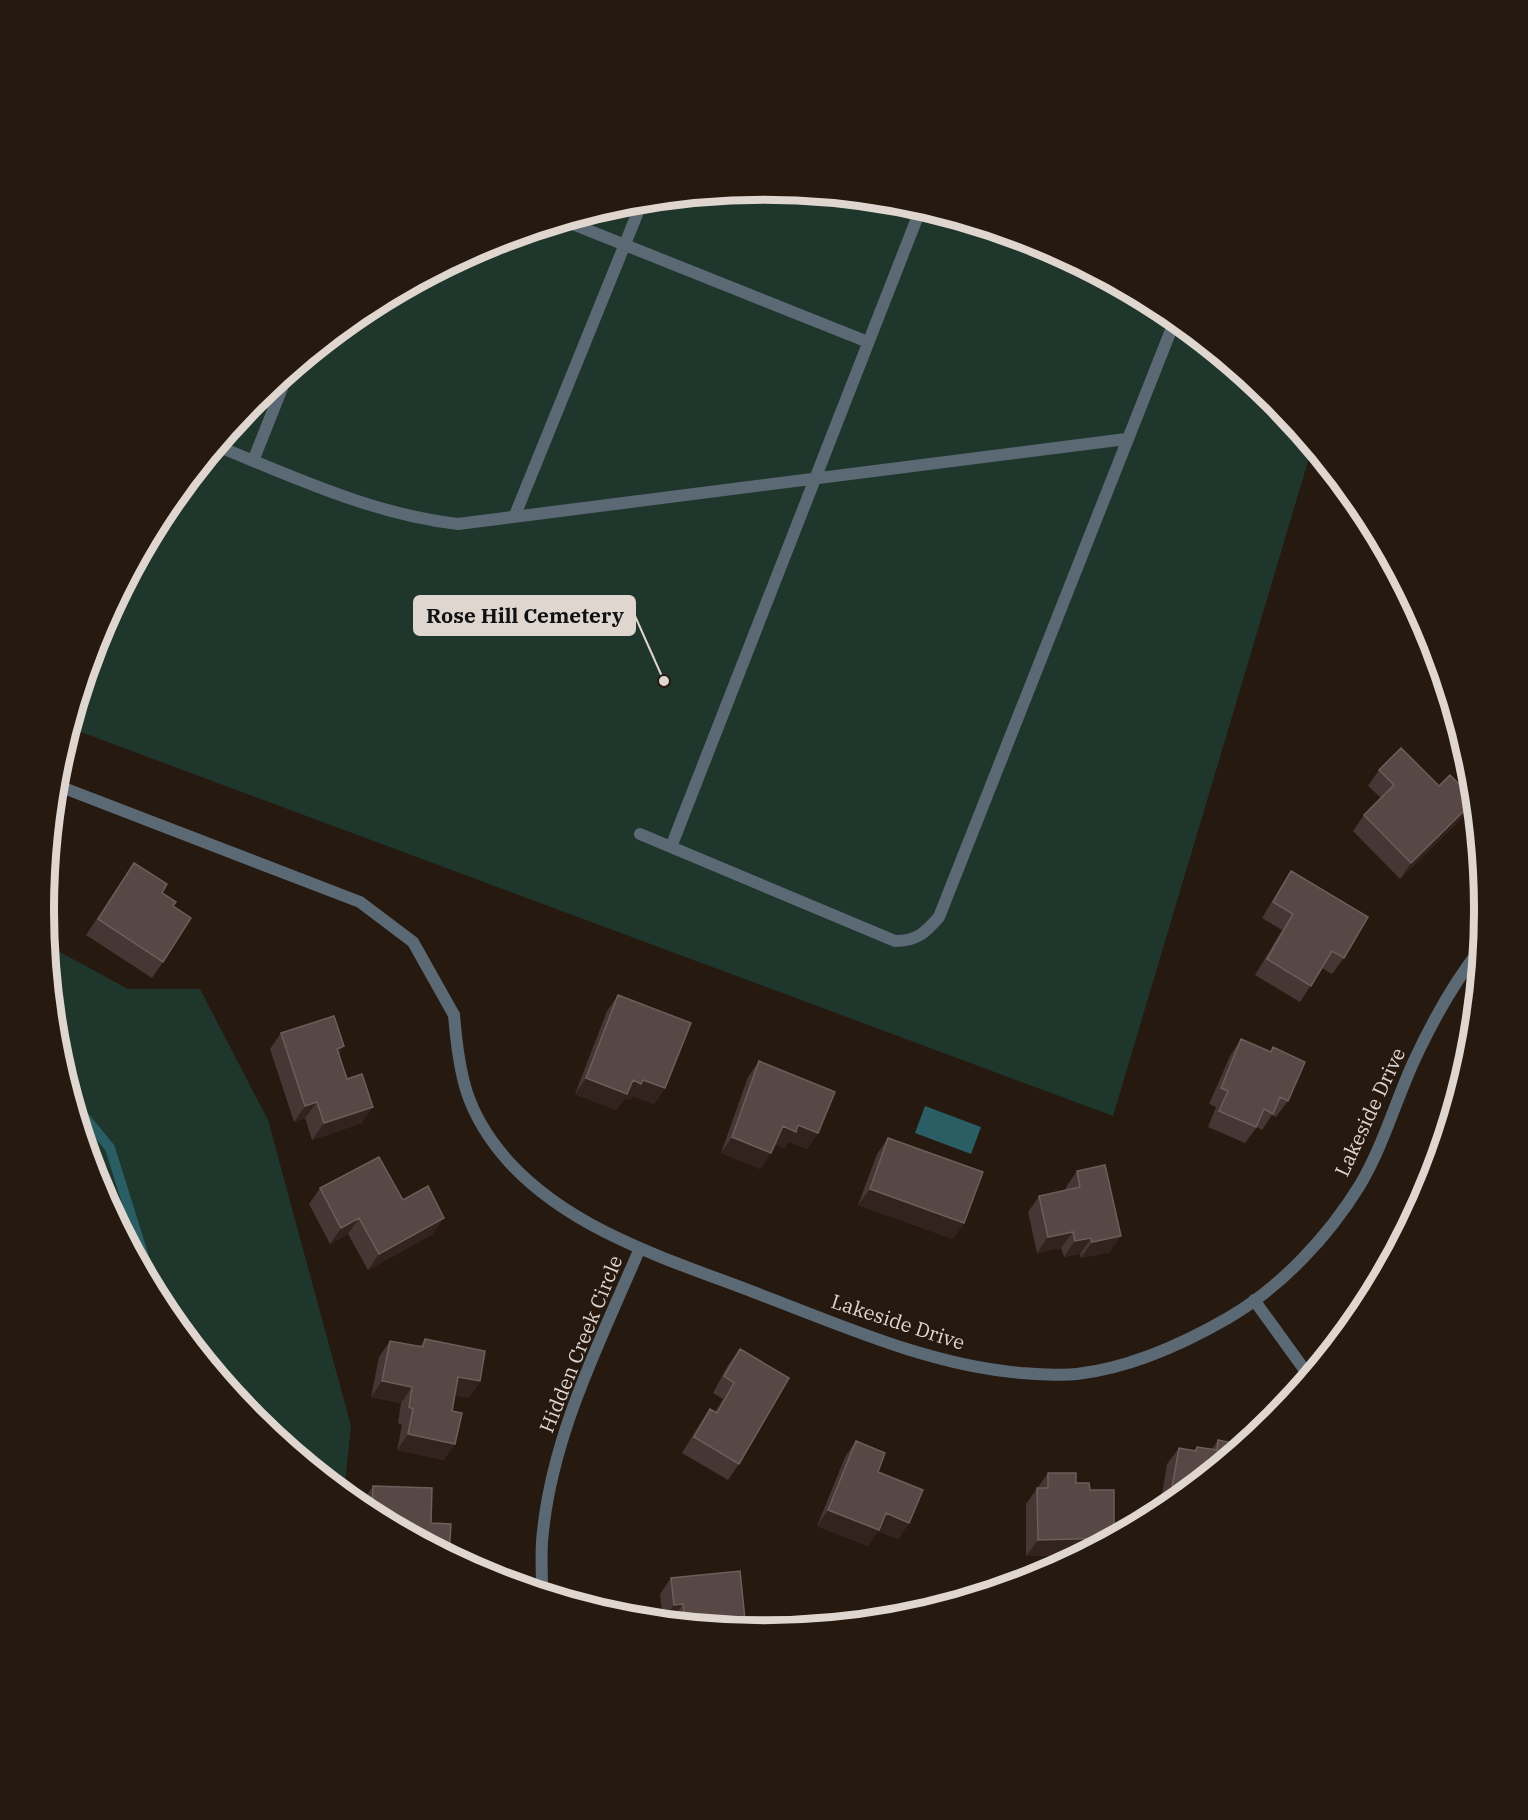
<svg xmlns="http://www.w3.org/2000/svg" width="1528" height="1820" viewBox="0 0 1528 1820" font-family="'IBM Plex Serif',serif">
	<rect width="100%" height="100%" fill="#261910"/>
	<path fill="#1f362c" d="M764 190 905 203 1040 244 1165 311 1274 401 1312 448 1113 1116 70 728 98 634 165 509 255 400 364 311 489 244 624 203Z
		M47 945 128 989H200L268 1120 351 1426 344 1493 254 1419 165 1310 98 1185 57 1050Z"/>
	<path fill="#2b5e64" d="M925 1106 981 1127 971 1154 915 1133Z"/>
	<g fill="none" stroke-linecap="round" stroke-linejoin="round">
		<path stroke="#2b5e64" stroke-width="10" d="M73 1103 110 1148 154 1289"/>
		<path stroke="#5b6974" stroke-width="12" d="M565 221 868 342
			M217 446C296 478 372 514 458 524L1126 439
			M253 461 288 373
			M515 515 642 202
			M56 785 360 902 413 942 454 1015
			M640 834 895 941C917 941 925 933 939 917L1175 320
			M671 847 921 208"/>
		<path stroke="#5b6974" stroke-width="12" d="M454 1015C459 1076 466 1114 509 1162 574 1233 674 1261 761 1295 846 1327 929 1365 1021 1373 1040 1374 1059 1376 1077 1374 1129 1368 1183 1344 1228 1318 1281 1287 1328 1237 1360 1185 1383 1146 1395 1103 1413 1063 1431 1024 1454 982 1481 948
			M1254 1300 1309 1376
			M542 1592C542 1575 541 1558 542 1542 550 1438 600 1342 640 1248"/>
	</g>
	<path fill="#463634" d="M1379 770 1439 786 1474 802 1464 816 1400 879 1353 831 1364 815 1381 798 1368 786Z
		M134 863 162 893 163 962 152 978 86 935Z
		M1291 871 1344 958 1332 974 1322 968 1300 1002 1255 975 1282 930 1262 918 1280 888Z
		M618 995 665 1088 654 1104 633 1096 630 1100 625 1098 616 1110 575 1094 607 1011Z
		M281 1033 344 1046 339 1054 362 1123 312 1140 305 1118 294 1122 270 1049Z
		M1241 1039 1270 1052 1273 1047 1288 1101 1276 1117 1272 1115 1262 1130 1257 1127 1245 1143 1208 1127 1216 1107 1209 1104 1230 1056Z
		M759 1061 818 1133 807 1149 789 1142 784 1148 775 1144 771 1153 760 1169 721 1153 748 1077Z
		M888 1138 964 1223 953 1239 858 1205 877 1154Z
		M1077 1171 1110 1252 1081 1258 1080 1254 1064 1257 1061 1248 1037 1253 1028 1212 1039 1196 1066 1190V1187Z
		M320 1188 403 1200 433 1234 368 1270 348 1234 330 1244 309 1204Z
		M425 1339 480 1381 469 1398 455 1395 444 1460 397 1450 402 1425 398 1423 401 1403 371 1397 379 1357 390 1341 420 1346Z
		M740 1349 739 1464 728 1480 682 1453 699 1425 710 1409 715 1412 723 1399 713 1393 728 1365Z
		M1218 1440 1243 1445 1164 1509 1159 1512 1167 1464 1179 1448 1194 1450 1197 1447 1212 1449Z
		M856 1441 878 1472 909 1523 898 1539 878 1531 868 1546 817 1526 845 1457Z
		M1048 1473 1076 1483 1090 1490 1114 1536 1079 1555 1026 1556V1504Z
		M373 1486 431 1523 449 1555 362 1507V1502Z
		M671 1578 746 1629 672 1621 671 1620H663L660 1594Z"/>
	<path fill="#33231e" d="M1474 801 1464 816 1400 879 1411 863Z
		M344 1046 333 1062 337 1049Z
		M586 1078 633 1080H643L665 1088 654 1104 633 1096 630 1100 625 1098 616 1110 575 1094Z
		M317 1102 305 1118 294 1122 305 1106Z
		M373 1107 362 1123 312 1140 324 1123Z
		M798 1125 818 1133 807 1149 789 1142 784 1148 771 1143 783 1126Z
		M732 1137 771 1153 760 1169 721 1153Z
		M870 1189 964 1223 953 1239 858 1205Z
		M359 1218 348 1234 330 1244 341 1228Z
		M444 1218 433 1234 368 1270 379 1254Z
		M1073 1232 1061 1248 1037 1253 1048 1237Z
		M1121 1236 1110 1252 1081 1258 1092 1242Z
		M1091 1238 1080 1254 1064 1257 1075 1241Z
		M458 1377 480 1381 469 1398 447 1393Z
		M382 1381 412 1387 401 1403 371 1397Z
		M408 1434 455 1444 444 1460 397 1450Z
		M1170 1498 1177 1499 1161 1511Z
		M828 1510 886 1513 909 1523 898 1539 878 1531 868 1546 817 1526Z
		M1110 1538 1079 1555 1026 1556 1038 1540Z
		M683 1604 671 1620 663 1621 674 1605Z"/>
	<path fill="#574745" stroke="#6c5e5a" stroke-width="1.5" d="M1401 748 1439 786 1450 775 1474 799V801L1411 863 1364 815 1394 785 1379 770Z
		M134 863 167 884 162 893 176 902 173 906 191 918 163 962 98 919Z
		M1291 871 1368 917 1344 958 1332 951 1311 986 1267 959 1293 914 1273 902Z
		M618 995 691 1023 665 1088 643 1080 641 1084 633 1080 627 1094 586 1078Z
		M334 1016 344 1046 337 1049 347 1079 362 1074 373 1107 324 1123 317 1102 305 1106 281 1033Z
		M1241 1039 1271 1052 1273 1047 1305 1062 1288 1101 1280 1097 1273 1114 1264 1109 1256 1127 1219 1111 1228 1091 1221 1088Z
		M759 1061 835 1092 818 1133 798 1125 796 1132 783 1126 771 1153 732 1137Z
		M888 1138 983 1172 964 1223 870 1189Z
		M379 1157 403 1200 428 1186 444 1218 379 1254 359 1218 341 1228 320 1188Z
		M1105 1165 1121 1236 1092 1242 1091 1238 1075 1241 1073 1232 1048 1237 1039 1196 1080 1187 1077 1171Z
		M425 1339 485 1351 480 1381 458 1377 452 1411 462 1413 455 1444 408 1434 413 1409 409 1407 412 1387 382 1381 390 1341 423 1347Z
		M740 1349 789 1378 739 1464 694 1437 710 1409 717 1413 734 1383 724 1376Z
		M1218 1440 1243 1445 1177 1499 1170 1498 1179 1448 1196 1451 1197 1447 1217 1450Z
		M856 1441 885 1453 878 1472 923 1490 909 1523 886 1513 879 1530 828 1510Z
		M1048 1473H1076V1483H1089L1090 1490H1114V1536L1110 1538 1038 1540 1037 1488H1048Z
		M373 1486 432 1488 431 1523 451 1524 449 1555 372 1514Z
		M740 1571 746 1629 685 1623 683 1604 674 1605 671 1578Z"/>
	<g text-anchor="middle" stroke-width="4.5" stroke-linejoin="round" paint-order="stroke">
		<g font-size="20" fill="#dfd6d0" stroke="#261910">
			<text transform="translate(1370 1112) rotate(-65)" y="7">Lakeside Drive</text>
			<text transform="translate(898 1322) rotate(18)" y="7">Lakeside Drive</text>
			<text transform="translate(581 1344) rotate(-68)" y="7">Hidden Creek Circle</text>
		</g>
	</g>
	<path d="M0 0H1528V1820H0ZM54 910a710 710 0 1 1 1420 0a710 710 0 1 1-1420 0Z" fill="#261910" fill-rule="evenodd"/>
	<path fill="none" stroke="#dfd6d0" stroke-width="8" d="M54 910a710 710 0 1 1 1420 0a710 710 0 1 1-1420 0Z"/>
	<path fill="none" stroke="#dfd6d0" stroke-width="2" d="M664 681L635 616"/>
	<circle fill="#dfd6d0" stroke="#261910" stroke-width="2" cx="664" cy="681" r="6"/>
	<rect fill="#dfd6d0" stroke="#dfd6d0" stroke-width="2" x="414" y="596" width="221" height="39" rx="6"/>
	<g font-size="21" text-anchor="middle" font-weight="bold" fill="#111">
		<text x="525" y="623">Rose Hill Cemetery</text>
	</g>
</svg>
